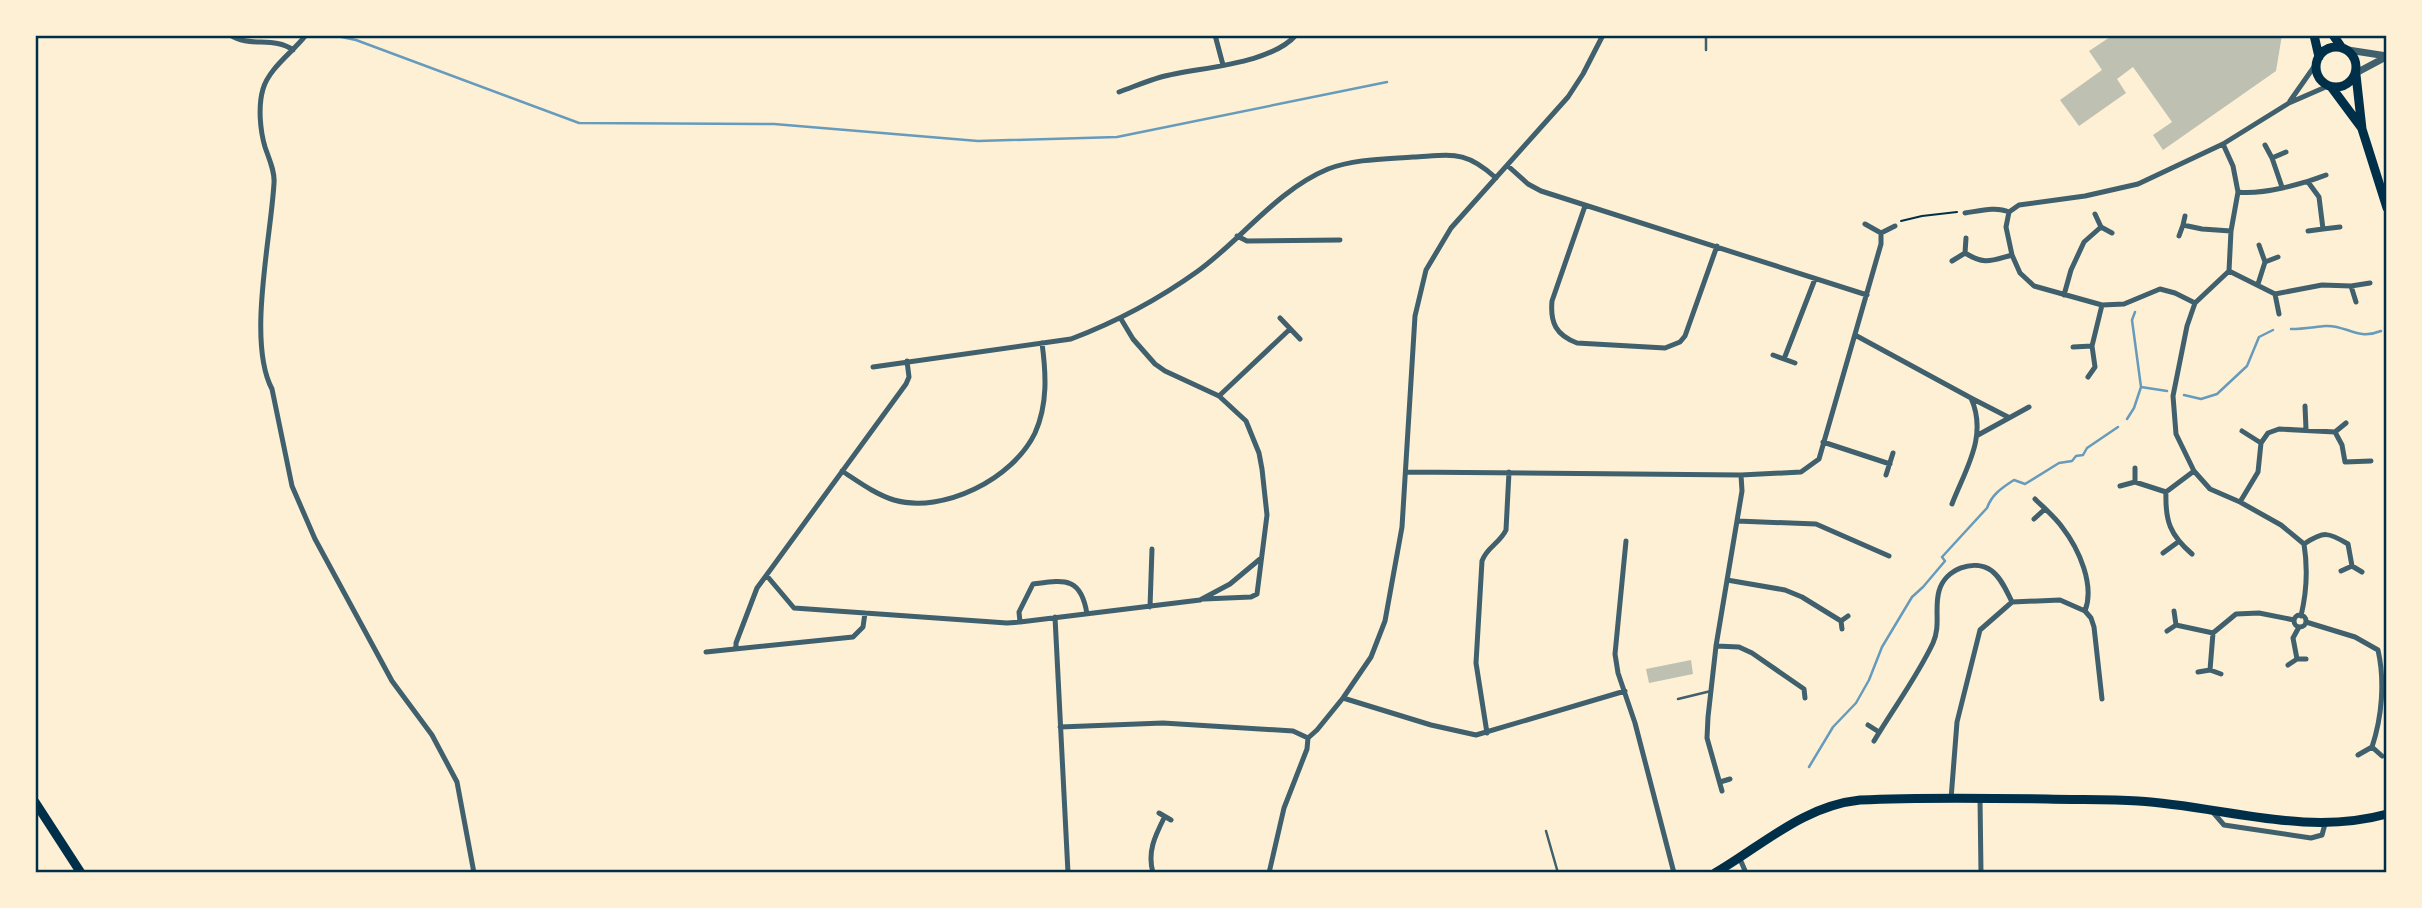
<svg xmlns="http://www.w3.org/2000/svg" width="2422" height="908" viewBox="0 0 2422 908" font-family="Raleway,sans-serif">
	<rect width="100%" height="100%" fill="#fdf0d5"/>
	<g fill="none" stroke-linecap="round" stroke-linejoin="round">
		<path stroke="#669bbc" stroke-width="2.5" d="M332 35 356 40 579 123 774 124 978 141 1117 137 1387 82
			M2135 312 2132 320 2141 387
			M2291 329C2303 329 2314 327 2325 326 2346 324 2356 341 2381 331
			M2184 395 2201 399 2217 394 2247 366 2259 337 2273 330
			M2127 419 2134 408 2141 387 2167 391
			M1809 767 1833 727 1856 703 1869 680 1882 647 1912 597 1923 587 1945 561 1942 557 1987 508C1992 494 2002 488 2014 480L2025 484 2059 463 2072 461 2076 456 2083 455 2087 448 2118 427"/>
	</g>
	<path fill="#bec0b2" d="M2113 35H2282L2276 71 2163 150 2153 135 2172 122 2133 67 2117 79 2126 93 2079 126 2060 100 2102 70 2089 51Z
		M1691 660 1693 674 1649 683 1646 669Z"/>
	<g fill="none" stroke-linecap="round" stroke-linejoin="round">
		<path stroke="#003049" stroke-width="2" d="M1901 221 1922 216 1957 212"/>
		<path stroke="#3f606c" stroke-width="2.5" d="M1706 35V50
			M1678 699 1711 691
			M1546 831 1558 873"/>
		<path stroke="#3f606c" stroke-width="5" d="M230 35C249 48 274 36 293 50
			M306 35C293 52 269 68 263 89 258 106 260 130 265 147 269 159 275 171 274 183 271 238 247 342 272 389L292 486 315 539 392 681 432 735 457 782 474 873
			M1215 35 1223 65
			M1119 92C1133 87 1147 81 1161 77 1199 67 1270 65 1296 35
			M2290 101 2316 64
			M2223 144 2233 166 2238 192 2231 231 2229 271 2195 303 2187 326 2173 396 2176 434 2194 471 2210 489 2240 502 2281 525 2304 544C2308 569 2307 591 2301 616
			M2265 145 2272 158 2282 187
			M2272 158 2286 152
			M1508 166 1528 184 1541 191 1867 295
			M2308 182 2319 197 2323 229 2340 227
			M2238 192C2262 195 2303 184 2326 175
			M1585 206 1552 301C1550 323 1556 335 1577 343L1665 348 1680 342 1685 336 1717 246
			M2009 212 2006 227 2012 255 2020 273 2034 286 2102 305 2124 304 2160 289 2175 293 2195 303
			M1965 213C1979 211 1996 206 2009 212L2019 205 2085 196 2138 184 2223 144 2289 103 2328 86
			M2095 214 2101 227
			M2185 216 2183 225 2202 229 2231 231
			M1865 224 1881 233
			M2308 231 2323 229
			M1881 233 1895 226
			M1237 236 1247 241 1340 240
			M2179 236 2183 225
			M1966 238 1965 253C1985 265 1990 261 2012 255
			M2259 245 2265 262
			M1952 261 1965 253
			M2229 271 2275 294 2322 285 2351 286 2356 302
			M2258 284 2265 262 2278 257
			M2351 286 2370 283
			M2275 294 2279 314
			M2064 295 2071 270 2084 242 2101 227 2112 233
			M1280 318 1300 339
			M1121 319 1133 339 1155 364 1165 371 1219 396 1246 421 1259 453 1262 469 1267 515 1257 594 1251 597 1204 599
			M1855 335 1971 398C1988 436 1966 468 1952 504
			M2073 347 2092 346 2102 305
			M1773 355 1795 363
			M1784 359 1815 279
			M873 367 1071 339C1116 322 1159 299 1198 271 1242 239 1277 190 1328 169 1354 159 1385 159 1413 157 1453 155 1465 150 1496 178
			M2088 377 2095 367 2092 346
			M1219 396 1290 329
			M1971 398 2008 417
			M2305 406 2306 429
			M2242 431 2261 443
			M2335 432 2346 423
			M1978 435 2029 407
			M1823 442 1890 464
			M2135 468V482
			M842 471C859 482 875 494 894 500 943 514 1013 479 1035 433 1048 404 1046 373 1042 343
			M1406 472 1741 475 1801 472 1819 459 1881 244V233
			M1886 475 1893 453
			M2120 486 2135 482 2166 492
			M2035 499C2044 508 2055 517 2062 527 2079 549 2095 585 2085 611L2091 618 2094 627 2102 699
			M2240 502 2258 472 2261 443 2268 433 2279 429 2335 432 2342 445 2345 462 2371 461
			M2034 519 2045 509
			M1737 521 1816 524 1889 556
			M1626 541 1615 654 1618 673 1635 723 1674 873
			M2304 544C2324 531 2328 532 2348 544L2352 566
			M2163 553 2178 542
			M2192 554C2170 535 2165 521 2166 492L2194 471
			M2341 571 2352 566 2362 572
			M767 576 794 608 1007 623 1020 622 1200 600 1230 584 1260 559
			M1727 580 1785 590 1802 597 1841 621
			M1150 607 1152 549
			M2294 621a6 6 0 1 1 12 0a6 6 0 1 1-12 0Z
			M1055 617 1068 873
			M1020 622 1019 612 1033 584C1064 580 1081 576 1087 614
			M2306 622 2355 637 2378 650C2385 681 2382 717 2372 747L2358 755
			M2176 625 2213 633
			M1842 629 1841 621 1848 616
			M2167 631 2176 625 2174 611
			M1716 646 1739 647 1752 653 1804 689 1805 698
			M736 648V643L757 588 906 384 909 377 907 361
			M706 652 853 637 863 627 865 613
			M2297 659 2293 638 2299 627
			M2288 665 2297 659H2306
			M2210 670 2213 633 2236 614 2259 613 2294 620
			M2198 672 2210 670 2221 674
			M1343 698 1431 725 1476 735 1625 691
			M1868 725 1879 732
			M1060 727 1163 723 1293 731 1308 738
			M1487 733 1476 663 1482 561C1486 548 1500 543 1506 530L1509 472
			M1874 741C1893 709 1917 677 1933 643 1941 625 1934 609 1939 591 1945 569 1974 558 1992 571 2002 579 2007 592 2012 602
			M2372 747 2382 756
			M1720 782 1730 779
			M1722 791 1707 738 1708 717 1716 646 1742 491 1741 475
			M1980 798 1981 873
			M1951 799 1957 722 1980 630 2012 602 2060 600 2085 611
			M2211 810 2224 825 2311 838 2322 835 2325 824
			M1159 813 1171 820
			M1740 859 1746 873
			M1153 873C1147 852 1155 836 1164 818
			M1269 873 1284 808 1307 749 1308 738 1317 730 1343 698 1371 657 1385 621 1402 527 1415 316 1426 270 1451 228 1568 97 1583 74 1603 35"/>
		<path stroke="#3f606c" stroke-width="7" d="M2348 50 2387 56
			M2356 73 2386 57"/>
		<path stroke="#003049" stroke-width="9" d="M2314 35 2319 57
			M2333 35 2342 48
			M2316 67a20 20 0 1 1 40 0a20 20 0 1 1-40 0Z
			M2356 75 2362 129 2387 208
			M2332 88 2361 127
			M35 802 81 873
			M1715 873C1763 845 1803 806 1860 800 1922 797 1985 798 2047 799 2077 800 2108 799 2138 801 2222 806 2304 837 2387 814"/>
	</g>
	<rect width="2422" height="908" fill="none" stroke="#fdf0d5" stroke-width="74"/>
	<rect x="37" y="37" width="2348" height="834" fill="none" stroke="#003049" stroke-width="2.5"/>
</svg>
